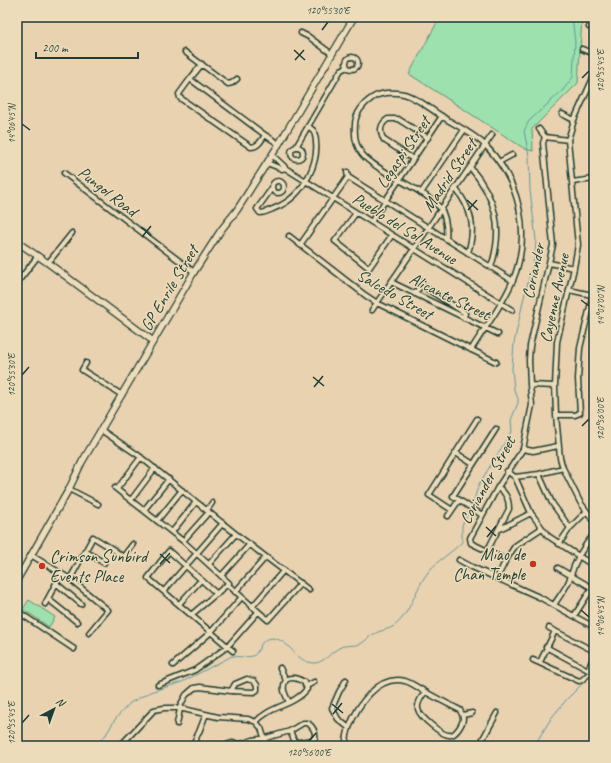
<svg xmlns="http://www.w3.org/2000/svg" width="611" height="763" viewBox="0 0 611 763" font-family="Caveat,sans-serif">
	<rect width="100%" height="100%" fill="#e9d2b0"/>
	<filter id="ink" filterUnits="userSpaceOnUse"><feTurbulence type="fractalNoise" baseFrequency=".025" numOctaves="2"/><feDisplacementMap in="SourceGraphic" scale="8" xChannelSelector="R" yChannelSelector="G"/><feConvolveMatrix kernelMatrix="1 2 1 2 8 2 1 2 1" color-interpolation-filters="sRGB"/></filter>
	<g filter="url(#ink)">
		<path fill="#9de1ae" stroke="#5e8f71" d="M440 17H582L578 83 532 129 533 151 525 149 409 74Z
			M29 600 55 617 49 627 23 609Z"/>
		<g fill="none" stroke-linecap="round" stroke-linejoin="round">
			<path stroke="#5d989e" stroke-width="1" d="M472 506 479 484 512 431 511 420 518 403V398L514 390 512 368 514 343 524 297 535 256 536 240 530 190 529 156 524 131 529 121 563 90 573 77 575 42 572 17
				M94 746 105 736 116 718 130 703 150 692 182 682 232 656C237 657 248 657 253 656 260 653 259 638 272 638 290 639 295 662 313 663 324 664 331 651 341 647 348 644 356 647 362 643 366 641 369 636 374 634 380 630 388 630 394 626 410 615 415 590 426 575 435 561 451 554 462 542V525L470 509
				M534 746 552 717 567 699 591 675"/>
			<g stroke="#1f3d34" stroke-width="7">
				<path id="street" d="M589 27 594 29
					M301 33 309 37 332 54
					M582 49 594 54
					M185 52 228 84 232 83 237 79
					M346 63a6 6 0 1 1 12 0a6 6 0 1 1-12 0Z
					M594 76 574 120 568 140 578 245 574 268 557 342 555 386 556 415 560 458 563 468 580 502 594 521
					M190 79 202 64
					M562 114 574 120
					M539 129 545 137
					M265 135C261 141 258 147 251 147L180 98 179 94 190 79 265 135 279 144
					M296 147 341 70 347 67
					M291 153a6 6 0 1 1 12 0a6 6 0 1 1-12 0Z
					M272 155 284 166 285 168 512 310
					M413 159 384 140C379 132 380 124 388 119H398L428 138
					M499 162 512 155
					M267 163 282 169 285 168
					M470 167C496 198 504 228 491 267
					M64 173 194 272
					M348 177 513 281
					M272 187a6 6 0 1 1 12 0a6 6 0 1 1-12 0Z
					M572 182 594 179
					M272 188 257 209 260 213C265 213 270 210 275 208 303 197 323 161 314 131L308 126
					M455 188C472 209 476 227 468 253
					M421 193 464 130
					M371 222 442 116
					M289 236 365 295 377 303 496 362
					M446 239C447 229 446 218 441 209 437 204 430 199 425 195 409 184 373 168 362 154 355 145 354 136 355 125 355 114 363 104 372 98 381 92 393 92 404 94 416 97 432 110 443 117 457 126 474 134 486 146 520 182 532 233 513 280 503 305 485 327 471 350
					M335 241 369 268
					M335 241 356 213
					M300 245 348 177 347 172
					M48 263 72 233
					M549 263 574 268
					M369 268 392 235
					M419 279 421 285
					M391 282 498 334
					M17 283 38 256
					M569 290 592 295
					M415 294 421 285 465 313 464 318
					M372 310 492 135
					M86 363 82 370 122 395
					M530 385 555 386
					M556 415H575L580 413 578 379 580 348 594 290
					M101 430 138 455 236 534 309 590
					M523 449 533 451 558 446
					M456 453 473 464
					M507 471 515 477 539 474 563 468
					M539 474 552 503 570 528
					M515 477 531 513 548 536 594 566
					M115 488 183 541 229 583 191 615
					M69 489 98 504
					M117 489 141 457
					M131 500 155 468
					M459 500 453 496 496 429
					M144 510 169 479
					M207 510 212 503
					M452 510 429 495 477 419
					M448 516 459 500 482 515
					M157 521 182 490
					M498 530 531 513
					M172 532 196 502
					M183 541 209 512
					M559 544 570 528 586 512
					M85 551 104 563
					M487 551 509 509C509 499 506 493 498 487
					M31 555 70 579 108 610 89 633
					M459 560 472 567 539 597 594 627
					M506 560 475 545 471 543 470 538 498 487 523 449 532 405 530 385 529 360 530 346 553 245 543 143 545 137 568 140
					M209 564 236 534
					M558 568 594 589
					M221 576 250 544
					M497 578 506 560 515 546 542 528
					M70 579 93 537 114 550 123 557 133 544
					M57 584 81 604
					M227 584 268 620 301 583
					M164 591 223 523
					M235 592 266 557
					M217 594 169 551 148 578 233 651
					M48 599 77 622
					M45 604 61 574
					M179 604 201 580
					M554 605C558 598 568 586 570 578 575 560 582 548 594 534
					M252 607 284 570
					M17 611 74 649
					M574 616 592 588
					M549 628 594 651
					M546 647 588 670 594 675
					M533 660 579 681 582 680 594 669
					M540 662 555 631
					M173 665 211 632 241 598
					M280 668 286 680
					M588 670 594 656
					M346 680 339 692 332 708 338 719 349 728
					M158 685 195 670 227 647 258 612
					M307 686 314 682
					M463 715 472 713
					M256 722C269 706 294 706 307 689L304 682C299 679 291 676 286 680 281 688 285 694 289 702
					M177 724 181 704 186 695 194 688 200 687 231 691 254 692 257 690V685L254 681 247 679 235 684 231 691
					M290 731C294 741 294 744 306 741 310 741 312 740 315 738
					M240 744 253 740 266 738 290 731 303 723H308C313 727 316 731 315 738
					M120 746 154 710 164 708H179L218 717 248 719 256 722 261 728 267 746
					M192 746 199 732 206 714
					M223 746 232 743 240 744 241 746
					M345 746C346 740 347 734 349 728 357 706 378 674 405 681 412 683 418 688 424 691 436 698 448 704 460 710 461 713 463 715 463 718 463 724 456 734 451 735 443 737 419 716 418 709 417 704 422 696 425 692
					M479 746 497 713"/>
			</g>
			<g stroke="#1f3d34" stroke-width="8">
				<path id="secondary" d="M17 242 48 263 153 341
					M17 580 69 489 82 462 194 272 221 230 237 210 279 144 354 17"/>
			</g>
			<use href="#street" stroke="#eddcb9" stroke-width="4"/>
			<use href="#secondary" stroke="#eddcb9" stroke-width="5.5"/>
		</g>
	</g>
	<path fill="none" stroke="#1f3d34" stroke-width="1.5" d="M322 30 328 22M294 50 305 60M295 60 304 50M582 78 589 71M22 124 30 130M467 200 478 210M468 210 477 200M141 227 151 236M142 237 151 226M581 300 589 306M22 375 29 367M313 377 324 386M314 387 323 376M582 426 589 419M486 527 496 536M487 537 496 526M160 554 170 563M160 564 170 553M581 610 589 617M332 704 343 713M333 714 342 703M22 723 29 715M309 741 316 733"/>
	<g fill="#c8321e" stroke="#eddcb9" stroke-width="1.5">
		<circle cx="533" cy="564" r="4"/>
		<circle cx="42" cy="566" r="4"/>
	</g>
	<g text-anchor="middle" stroke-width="3" stroke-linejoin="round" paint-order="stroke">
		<g font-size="17" fill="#1f3d34" stroke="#eddcb9">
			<text transform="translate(403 152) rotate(-56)" y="6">Legaspi Street</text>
			<text transform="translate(449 175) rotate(-56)" y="6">Madrid Street</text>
			<text transform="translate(108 191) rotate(38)" y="6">Pungol Road</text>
			<text transform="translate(405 228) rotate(32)" y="6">Pueblo del Sol Avenue</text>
			<text transform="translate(533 271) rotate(-78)" y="6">Coriander</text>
			<text transform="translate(169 288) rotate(-59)" y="6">GP Enrile Street</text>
			<text transform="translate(395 294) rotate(30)" y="6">Salcedo Street</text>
			<text transform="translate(450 296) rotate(26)" y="6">Alicante Street</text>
			<text transform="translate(554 298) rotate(-78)" y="6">Cayenne Avenue</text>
			<text transform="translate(487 480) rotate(-61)" y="6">Coriander Street</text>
		</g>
		<g font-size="17" fill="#1f3d34" stroke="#eddcb9" text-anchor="end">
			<text x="525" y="560">Miao de<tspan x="525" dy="20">Chan Temple</tspan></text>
			<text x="50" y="562" text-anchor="start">Crimson Sunbird<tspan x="50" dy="20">Events Place</tspan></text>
		</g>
	</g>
	<rect width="611" height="763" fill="none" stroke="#eddcb9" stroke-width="44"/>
	<g transform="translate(54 709) rotate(41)" stroke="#eddcb9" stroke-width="3" paint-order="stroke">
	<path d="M0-3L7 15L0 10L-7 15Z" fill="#1f3d34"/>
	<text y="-6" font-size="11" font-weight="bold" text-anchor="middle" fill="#1f3d34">N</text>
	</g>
	<path d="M36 52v6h102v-6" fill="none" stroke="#1f3d34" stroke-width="2"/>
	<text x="42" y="52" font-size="12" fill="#1f3d34" stroke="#eddcb9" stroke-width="3" paint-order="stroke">200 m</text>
	<rect x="22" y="22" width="567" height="719" fill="none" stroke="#1f3d34" stroke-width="1.5"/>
	<g font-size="10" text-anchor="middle" fill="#1f3d34">
		<text x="328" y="14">120°55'30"E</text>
		<text transform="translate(600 71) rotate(-90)" y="4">120°55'45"E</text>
		<text transform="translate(11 124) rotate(-90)" y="4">14°06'45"N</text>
		<text transform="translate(600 306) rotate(-90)" y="4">14°07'00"N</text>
		<text transform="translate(11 375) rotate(-90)" y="4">120°55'30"E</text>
		<text transform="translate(600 419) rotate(-90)" y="4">120°56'00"E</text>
		<text transform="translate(600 617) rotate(-90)" y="4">14°06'45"N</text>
		<text transform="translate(11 723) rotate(-90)" y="4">120°55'45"E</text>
		<text x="309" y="756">120°56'00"E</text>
	</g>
</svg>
